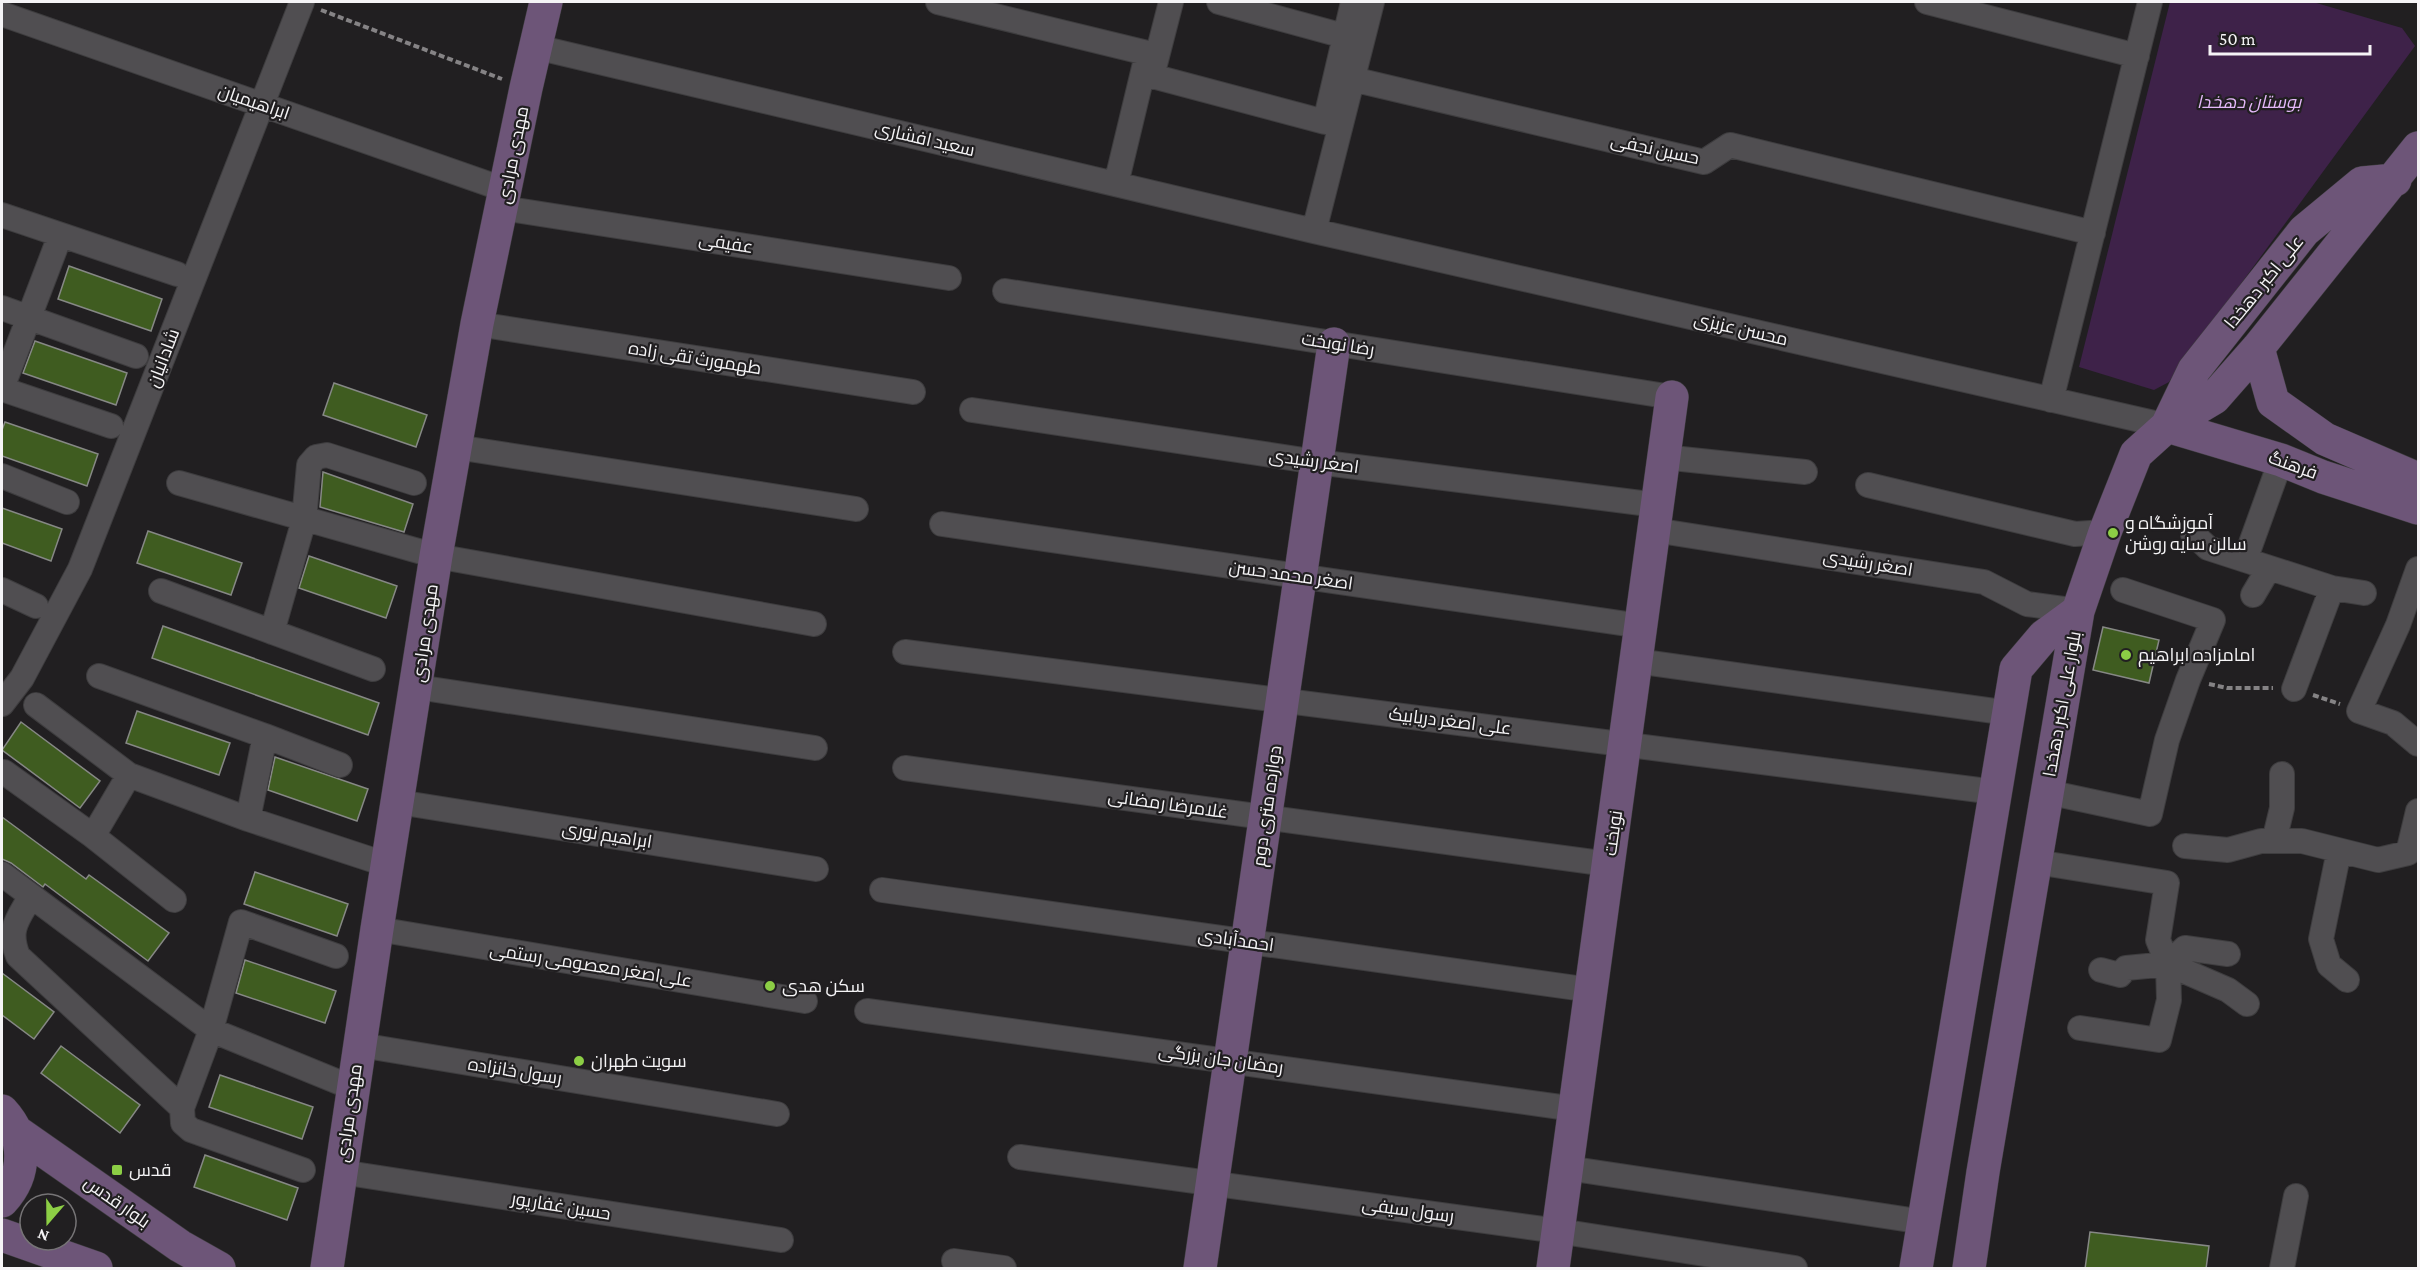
<svg xmlns="http://www.w3.org/2000/svg" width="2420" height="1270" viewBox="0 0 2420 1270" font-family="'Crimson Pro',Cairo,serif">
	<rect width="100%" height="100%" fill="#211f21"/>
	<path fill="#3e2249" d="M2170 2H2313L2402 28 2415 46 2169 382 2154 390 2079 367Z"/>
	<path fill="#3f5c20" stroke="#868885" stroke-width="1.5" d="M69 266 162 299 151 331 58 299Z
		M35 341 127 373 116 405 23 373Z
		M334 383 427 415 416 447 323 415Z
		M5 422 98 454 87 486 2 456V430Z
		M323 472 413 504 404 532 320 507Z
		M2 508 62 529 51 561 2 543Z
		M148 531 242 563 231 595 137 563Z
		M309 556 397 586 386 618 299 588Z
		M163 626 379 703 368 735 152 658Z
		M2103 627 2159 640 2149 683 2093 670Z
		M137 711 230 743 219 775 126 743Z
		M21 722 100 781 80 808 2 750Z
		M275 757 368 789 357 821 268 790Z
		M2 817 86 879 89 875 169 933 148 961 45 884 43 887 11 863 2 859Z
		M255 872 348 904 337 936 244 904Z
		M245 960 336 991 325 1023 236 993Z
		M2 973 54 1012 34 1039 2 1015Z
		M61 1046 140 1105 120 1133 41 1073Z
		M220 1075 313 1107 302 1139 209 1107Z
		M205 1155 298 1188 287 1220 194 1187Z
		M2090 1232 2209 1246 2206 1269H2085Z"/>
	<g fill="none" stroke-linecap="round" stroke-linejoin="round">
		<g stroke="#3e3d3f" stroke-width="26">
			<path id="street" d="M938 2 1147 53
				M1171 2 1152 76 1325 122 1353 2
				M1219 2 1344 36
				M1927 2 2137 56
				M2 14 506 190
				M536 47 1314 231 2167 426
				M1352 79 1704 162 1730 145 2093 233
				M1116 184 1147 55
				M503 208 949 278
				M2 215 177 274
				M1314 231 1372 2
				M1005 291 1672 397
				M2 308 136 356
				M477 324 913 392
				M2 388 60 236
				M2 389 111 426
				M2051 400 2150 2
				M972 410 1317 462 1657 505
				M456 447 856 509
				M1663 457 1805 472
				M2 476 67 502
				M179 483 436 556 814 624
				M1868 485 2075 534 2105 532
				M942 524 1641 626
				M1654 530 1984 582 2027 604 2078 611
				M2193 534 2208 548 2332 588 2364 593
				M2245 560 2281 460
				M2418 569 2398 625 2359 711 2393 723 2418 744
				M2 590 36 606
				M161 591 373 669
				M2253 595 2269 568
				M272 632 304 520 309 465 316 457 327 455 414 483
				M905 652 1995 792
				M1636 661 2009 713
				M99 676 265 736 340 765
				M417 687 815 748
				M2294 689 2332 588
				M2 704 22 678 80 569 302 2
				M36 705 129 775 248 819 388 865
				M905 768 1608 864
				M4 772 93 836 174 900
				M2047 792 2150 814 2167 740 2188 680 2213 620 2123 590
				M398 802 816 869
				M248 819 265 736
				M93 836 129 775
				M2274 841 2282 808V774
				M2185 846 2228 850 2261 841H2302L2378 860 2408 853 2418 811
				M2339 851 2321 939 2329 965 2347 980
				M2036 862 2167 883 2158 940 2168 964 2169 1000 2159 1040 2080 1028
				M2 874 211 1030 353 1088
				M882 890 1591 990
				M31 896C18 919 7 929 18 956L182 1108
				M377 929 805 1001
				M2168 964 2185 948 2228 954
				M2101 970 2120 975 2126 968 2168 964 2228 990 2247 1004
				M867 1011 1575 1109
				M360 1045 777 1114
				M1020 1157 1558 1231 1795 1268
				M1567 1168 1924 1222
				M303 1170 191 1130 183 1123 182 1108 211 1030 241 922 336 956
				M341 1172 781 1240
				M954 1261 1004 1268
				M2282 1268 2296 1196"/>
		</g>
		<g stroke="#3e3d3f" stroke-width="34">
			<path id="secondary" d="M2258 348 2273 402 2325 439 2418 479
				M2167 426 2194 370 2304 231 2362 183 2395 180
				M2167 426 2281 460 2323 477 2418 508
				M2 1111C27 1138 27 1174 2 1201
				M17 1132 180 1246 219 1268
				M2 1235 96 1268
				M327 1268 377 929 436 556 477 324 526 88 546 2
				M1200 1268 1334 344
				M1553 1268 1672 397
				M1916 1268 2016 669 2044 636 2078 611
				M1969 1268 1983 1172 2078 611 2105 532 2136 454 2167 426 2214 398 2258 348 2418 148"/>
		</g>
		<path stroke="#858385" stroke-width="4" stroke-dasharray="6 3" stroke-linecap="butt" d="M321 10 502 79
			M2209 684 2227 688H2273
			M2313 695 2340 704"/>
		<use href="#street" stroke="#504e51" stroke-width="24"/>
		<use href="#secondary" stroke="#6d5578" stroke-width="33"/>
	</g>
	<g fill="#8cce45" stroke="#211f21" stroke-width="2">
		<circle cx="2113" cy="533" r="6"/>
		<circle cx="2126" cy="655" r="6"/>
		<circle cx="770" cy="986" r="6"/>
		<circle cx="579" cy="1061" r="6"/>
		<rect x="111" y="1164" width="12" height="12" rx="3"/>
	</g>
	<g text-anchor="middle" stroke-width="4.5" stroke-linejoin="round" paint-order="stroke">
		<g font-size="18" fill="#f5f4f6" stroke="#211f21">
			<text transform="translate(254 102) rotate(19)" y="6">ابراهیمیان</text>
			<text transform="translate(925 139) rotate(13)" y="6">سعید افشاری</text>
			<text transform="translate(1655 149) rotate(12)" y="6">حسین نجفی</text>
			<text transform="translate(513 155) rotate(-79)" y="6">مهدی مرادی</text>
			<text transform="translate(726 243) rotate(9)" y="6">عفیفی</text>
			<text transform="translate(2264 282) rotate(-51)" y="6">علی اکبر دهخدا</text>
			<text transform="translate(1741 329) rotate(13)" y="6">محسن عزیزی</text>
			<text transform="translate(1338 344) rotate(9)" y="6">رضا نوبخت</text>
			<text transform="translate(163 358) rotate(-69)" y="6">شادانیان</text>
			<text transform="translate(695 358) rotate(9)" y="6">طهمورث تقی زاده</text>
			<text transform="translate(1314 461) rotate(8)" y="6">اصغر رشیدی</text>
			<text transform="translate(2293 465) rotate(20)" y="6">فرهنگ</text>
			<text transform="translate(1868 563) rotate(9)" y="6">اصغر رشیدی</text>
			<text transform="translate(1291 575) rotate(8)" y="6">اصغر محمد حسن</text>
			<text transform="translate(425 633) rotate(-82)" y="6">مهدی مرادی</text>
			<text transform="translate(2062 704) rotate(-80)" y="6">بلوار علی اکبر دهخدا</text>
			<text transform="translate(1450 721) rotate(7)" y="6">علی اصغر دریابیک</text>
			<text transform="translate(1168 804) rotate(8)" y="6">غلامرضا رمضانی</text>
			<text transform="translate(1267 806) rotate(-82)" y="6">دوازده متری دوم</text>
			<text transform="translate(1613 833) rotate(-82)" y="6">نوبخت</text>
			<text transform="translate(607 835) rotate(9)" y="6">ابراهیم نوری</text>
			<text transform="translate(1236 940) rotate(8)" y="6">احمدآبادی</text>
			<text transform="translate(591 965) rotate(9)" y="6">علی‌اصغر معصومی رستمی</text>
			<text transform="translate(1221 1059) rotate(8)" y="6">رمضان جان بزرگی</text>
			<text transform="translate(515 1071) rotate(9)" y="6">رسول خانزاده</text>
			<text transform="translate(349 1113) rotate(-82)" y="6">مهدی مرادی</text>
			<text transform="translate(117 1202) rotate(35)" y="6">بلوار قدس</text>
			<text transform="translate(561 1206) rotate(9)" y="6">حسین غفارپور</text>
			<text transform="translate(1408 1210) rotate(8)" y="6">رسول سیفی</text>
		</g>
		<g font-size="18" font-style="italic" fill="#e4b8f9" stroke="#211f21">
			<text x="2249" y="108">بوستان دهخدا</text>
		</g>
		<g font-size="18" fill="#f5f4f6" stroke="#211f21" text-anchor="start">
			<text x="2125" y="529">آموزشگاه و<tspan x="2125" dy="21">سالن سایه روشن</tspan></text>
			<text x="2138" y="661">امامزاده ابراهیم</text>
			<text x="782" y="992">سكن هدى</text>
			<text x="591" y="1067">سويت طهران</text>
			<text x="129" y="1176">قدس</text>
		</g>
	</g>
	<rect width="2420" height="1270" fill="none" stroke="#f5f4f6" stroke-width="6"/>
	<g transform="translate(48 1222) rotate(200)"><circle r="28" fill="#211f21" stroke="#767476" stroke-width="1.5"/>
	<path d="M0-4.5L10 22L0 15L-10 22Z" fill="#8cce45"/>
	<text y="-9" font-size="16" font-weight="bold" text-anchor="middle" fill="#f5f4f6">N</text>
	</g>
	<path d="M2210 45v9h160v-9" fill="none" stroke="#f5f4f6" stroke-width="3"/>
	<text x="2219" y="45" font-size="18" fill="#f5f4f6" stroke="#211f21" stroke-width="4.5" paint-order="stroke">50 m</text>
</svg>
